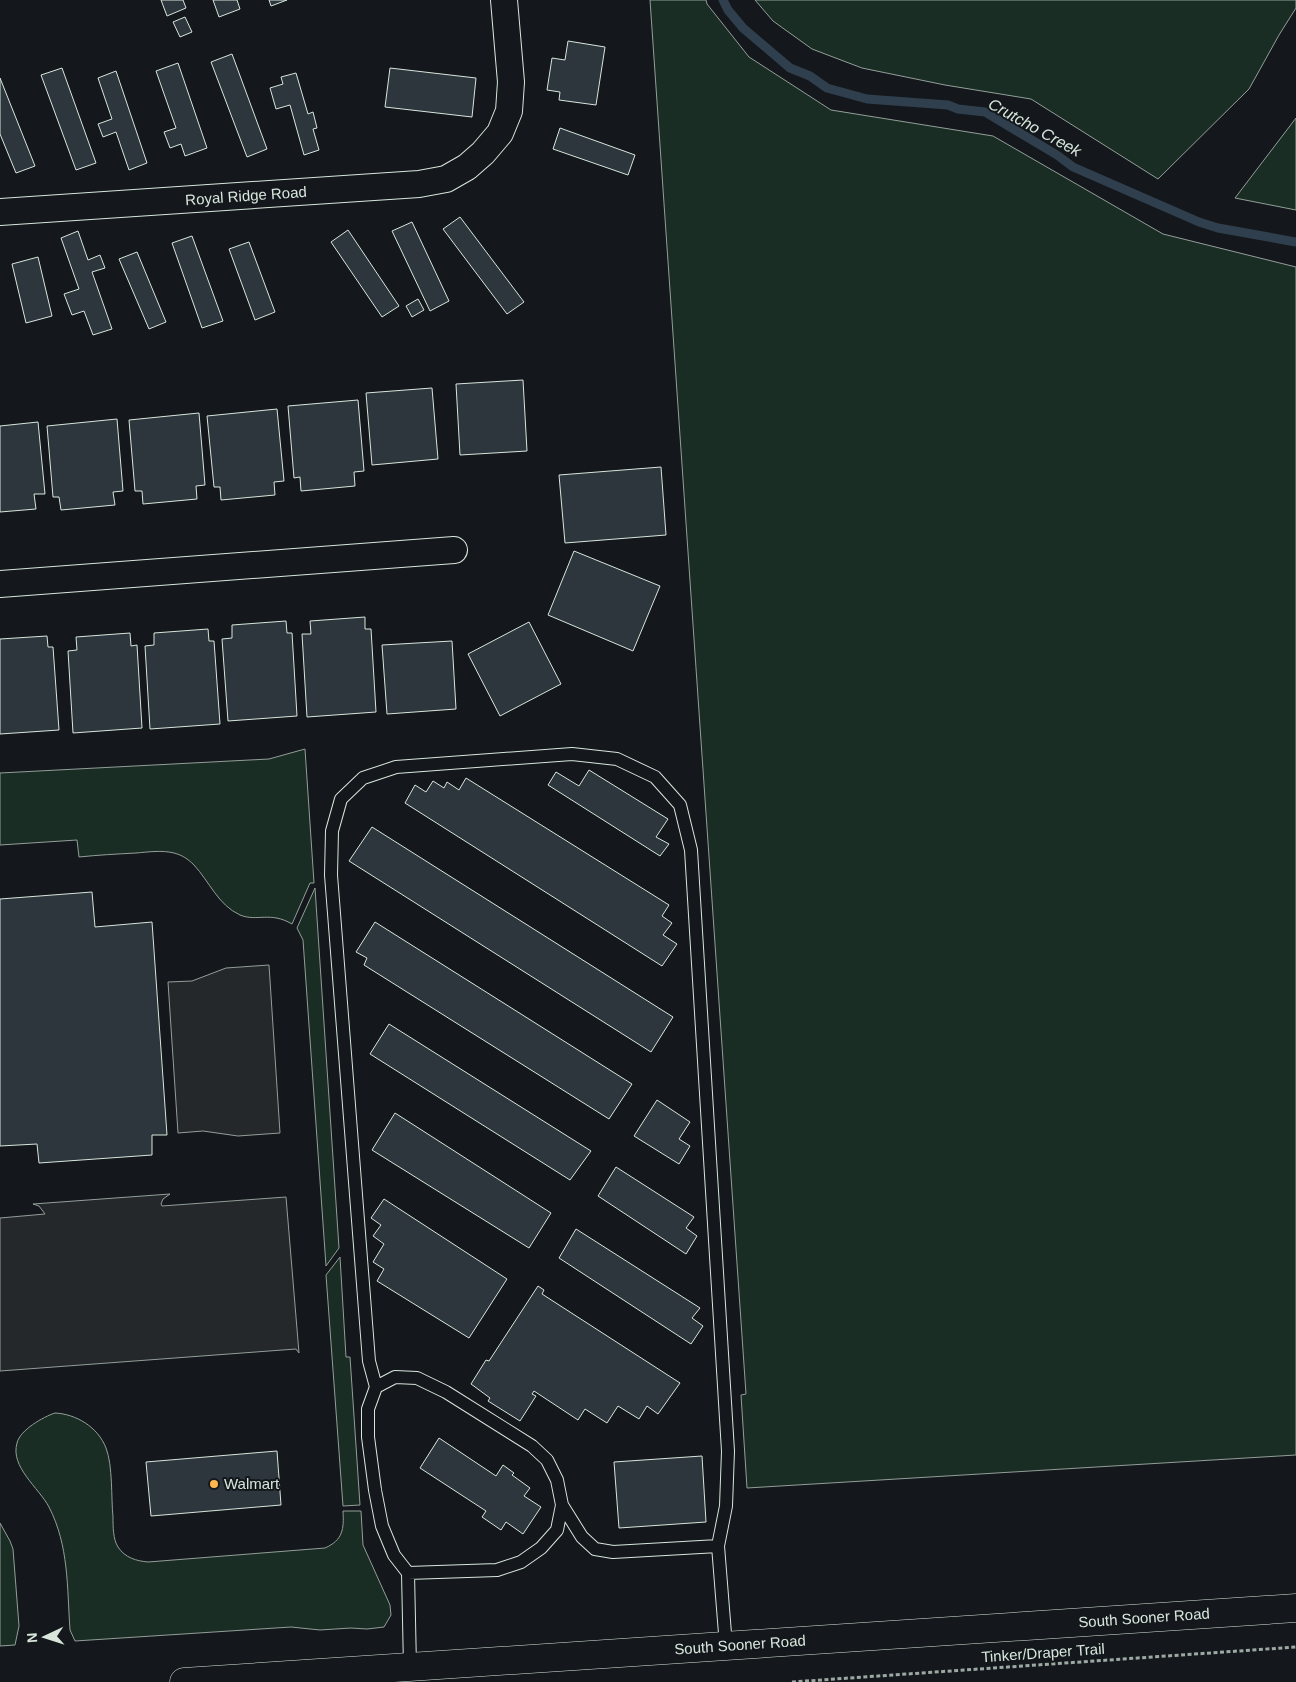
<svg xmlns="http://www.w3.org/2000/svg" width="1296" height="1682" viewBox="0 0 1296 1682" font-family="Helvetica,sans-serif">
	<rect width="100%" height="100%" fill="#14181c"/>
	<path fill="#1a2d24" stroke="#939e99" d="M650 0H706L707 4 749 57 831 110 993 136 1163 234 1296 267V1455L747 1488 741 1395 746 1394Z
		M755 0H1296V8L1279 35 1249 89 1158 179 1031 99 945 85 862 68 812 49 773 21Z
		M1296 118V210L1235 198Z
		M305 749 314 883H310L292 924C270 911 257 922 240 915 218 905 209 881 194 865 188 859 182 855 174 853 162 850 148 852 136 853 117 854 98 855 79 857L77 840 0 845V773L269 759Z
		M315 888 339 1248 326 1266 303 940 297 928Z
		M340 1257 346 1357H350L360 1505 343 1506 326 1275Z
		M55 1413C76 1414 98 1427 106 1448 113 1466 111 1498 113 1517 113 1527 113 1539 118 1547 125 1558 137 1561 148 1562L325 1548C343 1540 344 1529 343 1511H361L363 1545 390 1605 391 1615 384 1627 367 1629 351 1628 320 1630 291 1627 75 1641 70 1630C67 1587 69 1546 49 1507 39 1488 10 1467 17 1443 20 1430 43 1417 55 1413Z
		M0 1523 10 1541 13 1549 19 1626 15 1645 0 1646Z"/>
	<path fill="#24282b" stroke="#939e99" d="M269 965 280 1133 238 1136 203 1131 178 1133 168 982 192 981 226 968Z
		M170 1194 163 1199 161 1204 162 1206 286 1197 299 1353 296 1349 0 1371V1218L45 1214 39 1206 33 1204Z"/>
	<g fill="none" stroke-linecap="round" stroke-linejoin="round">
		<path stroke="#2f3f4d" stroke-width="9" d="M723 0 728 10 743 28 790 68 810 76 827 88 867 99 948 105 958 109 985 112 1057 155 1073 167 1199 222 1218 228 1296 242"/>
	</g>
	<path fill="#2c363c" stroke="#d8e6dc" d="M161 0H183L186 8 167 16Z
		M213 0H237L240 9 219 17Z
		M269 0H287L271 6Z
		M185 17 192 32 180 37 173 22Z
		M568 41 605 47 596 105 559 100 560 92 547 90 552 58 565 60Z
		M232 54 267 149 247 157 211 62Z
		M178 63 207 148 185 156 181 144 170 148 164 132 176 128 156 71Z
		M62 68 96 163 76 170 41 75Z
		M390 68 476 78 472 117 385 107Z
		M116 71 147 163 129 170 116 132 103 137 98 124 112 119 98 78Z
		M296 73 308 114 313 112 317 128 313 129 319 150 304 155 290 105 276 109 270 88 283 84 281 77Z
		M0 78 35 166 16 173 0 134Z
		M560 128 635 155 628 175 553 149Z
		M460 217 524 302 507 314 443 229Z
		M412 222 449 301 430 311 392 231Z
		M348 230 399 306 382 317 331 242Z
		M78 231 88 260 100 255 105 268 92 272 112 329 93 335 84 311 72 315 64 294 79 289 61 238Z
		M192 236 223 321 202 328 172 243Z
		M249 242 275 312 255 320 229 249Z
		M137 252 166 322 149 329 119 259Z
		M38 257 52 316 26 323 12 264Z
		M418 299 424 310 412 317 406 306Z
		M523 380 527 451 460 455 456 384Z
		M432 388 438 459 372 465 366 393Z
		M358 400 364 471 354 472 355 486 301 491 300 477 294 478 288 406Z
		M277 409 284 481 274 482 275 495 221 500 220 487H214L207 416Z
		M199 413 205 485 196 486 197 499 143 504 142 491H135L129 420Z
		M117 419 123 491 113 492 115 505 61 510 59 497H53L47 426Z
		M38 422 45 494H34L36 509 0 512V426Z
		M661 467 666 535 565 543 559 475Z
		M574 551 660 586 633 651 548 615Z
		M365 617V629H371L376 712 307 717 302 634H311L310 621Z
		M286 621 287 633H292L297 716 228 721 222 639 232 638V625Z
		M529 622 561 684 500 716 468 654Z
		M208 629 209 641H214L220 724 150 729 145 646 154 645V633Z
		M130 633 131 646 137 645 142 728 73 733 68 651 77 650 76 637Z
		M47 636 48 647H53L59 730 0 734V639Z
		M452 641 456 709 387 714 382 645Z
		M589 770 668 819 656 837 669 844 660 856 548 785 556 772 579 786Z
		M466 778 669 905 662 916 672 923 663 935 677 944 662 966 405 803 415 785 426 792 433 781 444 788 447 782 459 790Z
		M372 827 673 1017 651 1052 349 861Z
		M92 892 95 927 152 922 167 1135H152V1155L39 1163 37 1144 0 1146V899Z
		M375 922 632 1084 609 1119 364 965 367 958 356 952Z
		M389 1024 591 1151 570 1180 370 1054Z
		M657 1100 690 1122 679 1139 690 1146 679 1164 634 1136Z
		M395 1113 551 1213 529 1248 372 1150Z
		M616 1167 694 1217 686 1228 697 1236 686 1254 598 1196Z
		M384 1199 507 1279 469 1338 377 1281 384 1269 373 1262 384 1244 373 1236 381 1225 371 1218Z
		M576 1229 700 1308 692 1318 703 1326 691 1344 559 1258Z
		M538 1286 544 1290 542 1294 680 1383 658 1414 647 1406 639 1419 618 1406 607 1423 585 1409 578 1420 534 1391 532 1394 536 1396 520 1421 488 1401 490 1398 471 1384 486 1360 489 1361Z
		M439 1438 496 1476 503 1465 514 1473 512 1475 530 1488 524 1496 541 1507 523 1534 506 1522 501 1530 482 1517 486 1511 420 1468Z
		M277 1451 281 1505 151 1516 146 1462Z
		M702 1456 706 1522 619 1528 614 1462Z"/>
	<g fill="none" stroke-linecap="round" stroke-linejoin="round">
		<g stroke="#d8e6dc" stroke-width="14">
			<path id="lane" d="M376 1387 369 1361 331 875 332 831 341 799 363 778 396 767 572 754 617 759 655 777 680 805 691 850 728 1451 726 1506 718 1546
				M408 1573 394 1555 382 1526 375 1490 368 1437V1409L376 1387 395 1377 417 1378 446 1392 532 1446 547 1460 557 1480 562 1505 582 1537 595 1549 613 1552 718 1546 726 1646
				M410 1667 408 1573 497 1570 521 1562 541 1548 557 1530 562 1505"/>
		</g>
		<g stroke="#d8e6dc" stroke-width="28">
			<path id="street" d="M0 212 419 184 446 179 467 167 483 153 500 133 509 111 511 82 504 0
				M0 584 454 550"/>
		</g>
		<g stroke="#d8e6dc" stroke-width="29">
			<path id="secondary" d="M184 1682 1296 1608"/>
		</g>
		<path stroke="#9da8a2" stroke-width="3" stroke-dasharray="4 2.5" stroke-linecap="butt" d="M792 1682 1296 1647"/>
		<use href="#lane" stroke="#14181c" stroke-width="12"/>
		<use href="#street" stroke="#14181c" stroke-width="26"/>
		<use href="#secondary" stroke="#14181c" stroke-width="28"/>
	</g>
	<circle fill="#ffb74d" stroke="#14181c" stroke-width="2" cx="214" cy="1484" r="5"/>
	<g text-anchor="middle" stroke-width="4" stroke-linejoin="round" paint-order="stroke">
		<g font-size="15" fill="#d8e6dc" stroke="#14181c">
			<text transform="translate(246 196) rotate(-4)" y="5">Royal Ridge Road</text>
			<text transform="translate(1144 1618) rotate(-4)" y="5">South Sooner Road</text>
			<text transform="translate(740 1645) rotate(-4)" y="5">South Sooner Road</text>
			<text transform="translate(1043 1653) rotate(-4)" y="5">Tinker/Draper Trail</text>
		</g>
		<g font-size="15" fill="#d8e6dc" stroke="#14181c" text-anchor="start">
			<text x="224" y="1489">Walmart</text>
		</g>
		<g font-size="16" font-style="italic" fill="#d8e6dc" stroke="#14181c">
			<text transform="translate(1035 127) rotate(29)" y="6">Crutcho Creek</text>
		</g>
	</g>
	<g transform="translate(45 1637) rotate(266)" stroke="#14181c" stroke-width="4" paint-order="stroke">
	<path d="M0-4L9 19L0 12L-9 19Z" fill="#d8e6dc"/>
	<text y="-8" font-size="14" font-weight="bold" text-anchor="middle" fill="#d8e6dc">N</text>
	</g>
</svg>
